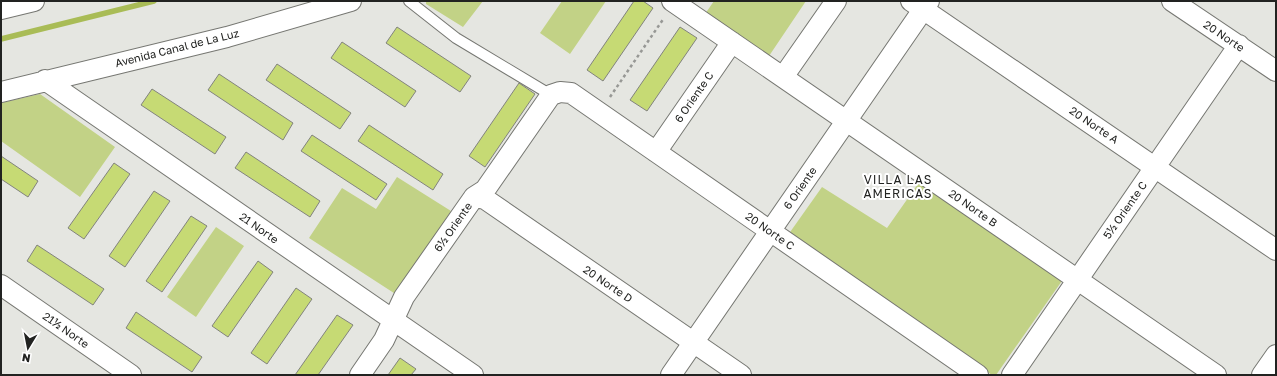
<svg xmlns="http://www.w3.org/2000/svg" width="1277" height="376" viewBox="0 0 1277 376" font-family="'Golos Text',sans-serif">
	<rect width="100%" height="100%" fill="#e5e6e1"/>
	<path fill="#c2d286" d="M426 1H483L463 27 426 4Z
		M562 1H606L570 54 540 33Z
		M714 1H806L769 56 705 14Z
		M40 94 115 147 80 197 1 141V103Z
		M397 177 451 211 397 295 309 238 342 188 376 209Z
		M920 181 1064 278 996 375H992L788 235 822 187 887 228Z
		M216 227 244 246 196 317 167 297Z"/>
	<g fill="none" stroke-linecap="round" stroke-linejoin="round">
		<path stroke="#a9bc56" stroke-width="5.5" d="M1 39 154 1"/>
	</g>
	<path fill="#c6da74" stroke="#82837e" d="M634 1H643L653 8 603 81 587 70Z
		M397 27 471 76 460 92 386 43Z
		M680 27 697 38 647 111 630 100Z
		M342 42 416 91 405 107 331 58Z
		M277 64 351 113 340 129 266 80Z
		M219 74 293 123 283 140 208 90Z
		M519 83 535 94 485 167 469 156Z
		M152 89 226 137 215 154 141 105Z
		M369 125 443 174 433 190 358 141Z
		M312 135 387 184 376 200 301 151Z
		M246 152 320 201 310 217 235 168Z
		M1 156 38 181 28 197 1 179Z
		M114 163 130 174 84 239 68 228Z
		M154 191 170 201 125 267 109 256Z
		M191 216 207 226 162 292 146 281Z
		M37 245 104 289 93 305 27 261Z
		M258 261 273 272 228 337 212 326Z
		M296 288 312 299 267 364 251 353Z
		M136 312 202 357 192 372 126 328Z
		M337 315 353 325 318 375H295Z
		M400 358 416 369 411 375H388Z"/>
	<g fill="none" stroke-linecap="round" stroke-linejoin="round">
		<g stroke="#767772" stroke-width="12">
			<path id="service" d="M409 1 456 38 551 95"/>
		</g>
		<g stroke="#767772" stroke-width="22">
			<path id="minor" d="M672 1 1216 375
				M911 1 1276 250
				M1172 1 1276 71
				M1 9 34 1
				M783 77 836 1
				M45 80 473 375
				M1 92 227 37 351 1
				M656 152 732 42
				M474 197 485 199 741 375
				M1 285 131 375
				M360 375 384 340 404 297 474 197 485 190 551 95 560 92 571 93 978 375
				M671 375 929 1
				M1012 375 1239 45
				M1262 375 1276 355"/>
		</g>
		<path stroke="#979895" stroke-width="2.5" stroke-dasharray="3 3" stroke-linecap="butt" d="M610 97 664 18"/>
		<use href="#service" stroke="#fff" stroke-width="10"/>
		<use href="#minor" stroke="#fff" stroke-width="20"/>
	</g>
	<g text-anchor="middle" stroke-width="4" stroke-linejoin="round" paint-order="stroke">
		<g font-size="11" fill="#222321" stroke="#fff">
			<text transform="translate(1224 36) rotate(34)" y="4">20 Norte</text>
			<text transform="translate(177 48) rotate(-14)" y="4">Avenida Canal de La Luz</text>
			<text transform="translate(694 97) rotate(-55)" y="4">6 Oriente C</text>
			<text transform="translate(1094 125) rotate(34)" y="4">20 Norte A</text>
			<text transform="translate(800 188) rotate(-55)" y="4">6 Oriente</text>
			<text transform="translate(973 208) rotate(35)" y="4">20 Norte B</text>
			<text transform="translate(1125 210) rotate(-55)" y="4">5½ Oriente C</text>
			<text transform="translate(453 227) rotate(-55)" y="4">6½ Oriente</text>
			<text transform="translate(259 228) rotate(35)" y="4">21 Norte</text>
			<text transform="translate(770 231) rotate(35)" y="4">20 Norte C</text>
			<text transform="translate(608 284) rotate(34)" y="4">20 Norte D</text>
			<text transform="translate(66 330) rotate(35)" y="4">21½ Norte</text>
		</g>
		<g font-size="12" letter-spacing="1" fill="#222321" stroke="#fff">
			<text x="898" y="184">VILLA LAS<tspan x="898" dy="14">AMERICAS</tspan></text>
		</g>
	</g>
	<rect width="1277" height="376" fill="none" stroke="#222321" stroke-width="4"/>
	<g transform="translate(28 348) rotate(190)" stroke="#ffffff" stroke-width="3" paint-order="stroke">
	<path d="M0-3L7 15L0 10L-7 15Z" fill="#222321"/>
	<text y="-6" font-size="11" font-weight="bold" text-anchor="middle" fill="#222321">N</text>
	</g>
</svg>
